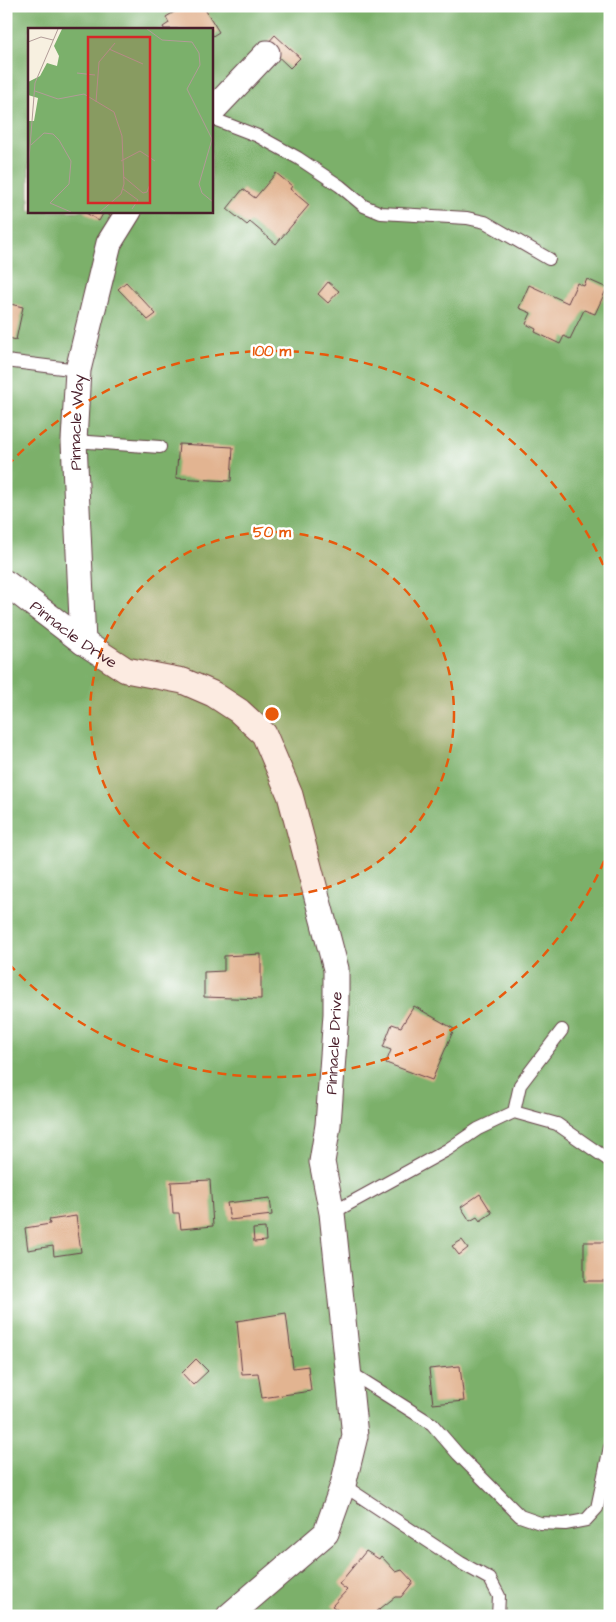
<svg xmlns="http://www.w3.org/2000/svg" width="616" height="1622" viewBox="0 0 616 1622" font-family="'Architects Daughter',sans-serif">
	<rect width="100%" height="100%" fill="#fff"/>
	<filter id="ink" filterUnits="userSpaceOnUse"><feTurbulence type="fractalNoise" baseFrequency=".02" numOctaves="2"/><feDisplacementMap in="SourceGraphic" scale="10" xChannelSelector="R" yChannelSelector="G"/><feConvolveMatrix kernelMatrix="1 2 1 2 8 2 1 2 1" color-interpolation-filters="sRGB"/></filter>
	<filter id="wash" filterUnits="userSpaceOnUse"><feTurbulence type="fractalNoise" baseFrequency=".0096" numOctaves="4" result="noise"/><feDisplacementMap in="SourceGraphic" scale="20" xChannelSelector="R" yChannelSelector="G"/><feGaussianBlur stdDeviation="1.12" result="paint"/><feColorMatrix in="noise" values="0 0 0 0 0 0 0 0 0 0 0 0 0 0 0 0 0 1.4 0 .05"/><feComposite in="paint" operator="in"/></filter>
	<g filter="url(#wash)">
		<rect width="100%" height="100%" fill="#f7f0e0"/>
		<path fill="#7bb06b" stroke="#62684b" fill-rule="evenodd" d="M6 6H610V1616H6ZM29 29H211V211H29Z"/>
		<g id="blocks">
			<path fill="#e2b491" d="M184 6H203L219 32 211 37V29H164L163 27 169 23 166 17Z
				M275 35 300 58 290 68 266 45Z
				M276 173 292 186 290 189 309 205 276 244 250 222 247 225 227 209 243 189 255 198Z
				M83 211H115L112 217 104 212 99 221Z
				M587 279 607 288 595 314 584 310 570 339 564 336 560 344 535 332 536 329 526 324 531 313 519 308 529 285 568 303 577 283 584 286Z
				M126 282 156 314 148 320 118 289Z
				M328 282 339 291 328 303 318 294Z
				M6 303 23 307 16 340 9 338 7 346Z
				M179 444 233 447 231 481 176 478Z
				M261 954V999L204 997V972L224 971V956Z
				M414 1006 454 1029 432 1080 386 1063 391 1050 383 1047 392 1024 401 1027Z
				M210 1180 213 1226 181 1229 179 1213H173L171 1182Z
				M480 1194 492 1213 480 1221 477 1217 470 1221 461 1207Z
				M270 1198 272 1215 230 1220 227 1203Z
				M76 1216 81 1252 54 1256 53 1246 28 1250 25 1228 50 1224 49 1220Z
				M265 1228 266 1241 254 1242 253 1229Z
				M462 1240 468 1248 459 1255 452 1246Z
				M584 1242H610V1281H584Z
				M286 1313 293 1368 308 1366 311 1391 262 1398 258 1373 242 1374 237 1321Z
				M196 1359 208 1371 193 1385 182 1373Z
				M460 1366 464 1401 433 1404 429 1369Z
				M366 1551 379 1559 381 1556 396 1572 402 1570 413 1582 401 1597H395L371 1616H347L332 1606 347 1590 339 1584Z"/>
		</g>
	</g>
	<g filter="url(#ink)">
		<use href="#blocks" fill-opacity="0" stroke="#643e46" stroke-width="1"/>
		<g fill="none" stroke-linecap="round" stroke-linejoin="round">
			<g stroke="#643e46" stroke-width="14">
				<path id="lane" d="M211 118 258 136 298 158 340 186 364 206 381 213 467 218 485 222 549 259
					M6 361 78 370
					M74 441 160 447
					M514 1112 520 1085 562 1030
					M332 1213 447 1150 478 1129 514 1112 557 1124 610 1161
					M348 1371 432 1424 458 1454 520 1516 540 1523 565 1524 586 1520 597 1508 610 1447
					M343 1485 461 1563 490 1579 499 1596 498 1616"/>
			</g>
			<g stroke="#643e46" stroke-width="27">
				<g id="street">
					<path d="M211 112 267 53"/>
					<path id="s1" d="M6 583 83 642 126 670 183 681 213 694 239 711 264 734 290 795 336 969V1014L328 1125 322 1162 332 1213 355 1436 343 1485 326 1533 229 1616"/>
					<path id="s2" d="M83 642 74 441 78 370 109 243 129 211"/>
				</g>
			</g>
			<use href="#lane" stroke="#fff" stroke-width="12"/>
			<use href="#street" stroke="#fff" stroke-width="25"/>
		</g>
	</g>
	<circle cx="272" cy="714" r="182" fill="#e8590c" fill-opacity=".12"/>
	<g fill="none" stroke="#e8590c" stroke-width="2.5" stroke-dasharray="9 6">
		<circle cx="272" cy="714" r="182"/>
		<path d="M610 847A363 363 0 0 1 7 962M7 466A363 363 0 0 1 610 581"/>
	</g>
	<g text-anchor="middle" stroke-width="5" stroke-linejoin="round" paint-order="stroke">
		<g font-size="16" fill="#4a1f2b" stroke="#fff">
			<text dy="6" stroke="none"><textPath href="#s2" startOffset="220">Pinnacle Way</textPath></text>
			<text dy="6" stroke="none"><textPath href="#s1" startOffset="85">Pinnacle Drive</textPath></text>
			<text transform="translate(333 1043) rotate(-87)" y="6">Pinnacle Drive</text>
		</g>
	</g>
	<g transform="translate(28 28)">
		<rect width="185" height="185" fill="#f7f0e0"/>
		<path d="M34 1H185V184H0V93H6L10 70 0 67V54L12 48 19 35 29 38 31 28 26 18Z" fill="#7bb06b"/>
		<path fill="none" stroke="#b29c98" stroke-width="1" d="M119 1 134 12 164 14 171 25 172 37 159 61 184 111 171 156 174 165 185 174M0 14 13 9 25 12M81 21 115 36M49 45 67 47M7 63 30 71 56 66 86 84 94 108 96 156 93 166 72 184M68 74 71 34 87 15M3 117 16 105 25 106 31 112 43 133 41 156 22 175 43 184M93 133 112 123 127 133M0 144 7 55 30 1M96 149 115 165 119 164 122 156M95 161 110 172 104 181"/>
		<path fill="#d62828" fill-opacity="0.15" stroke="#d62828" stroke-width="2.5" d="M60 9H122V175H60Z"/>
		<rect width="185" height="185" fill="none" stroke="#4a1f2b" stroke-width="2.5"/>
	</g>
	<circle cx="272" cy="714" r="8" fill="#e8590c" stroke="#fff" stroke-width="2.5"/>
	<g font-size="15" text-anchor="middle" font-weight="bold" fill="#e8590c" stroke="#fff" stroke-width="5" stroke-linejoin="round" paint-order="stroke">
		<text x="272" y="356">100 m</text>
		<text x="272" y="537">50 m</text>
	</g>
	<rect width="616" height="1622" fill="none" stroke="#fff" stroke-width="25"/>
</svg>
